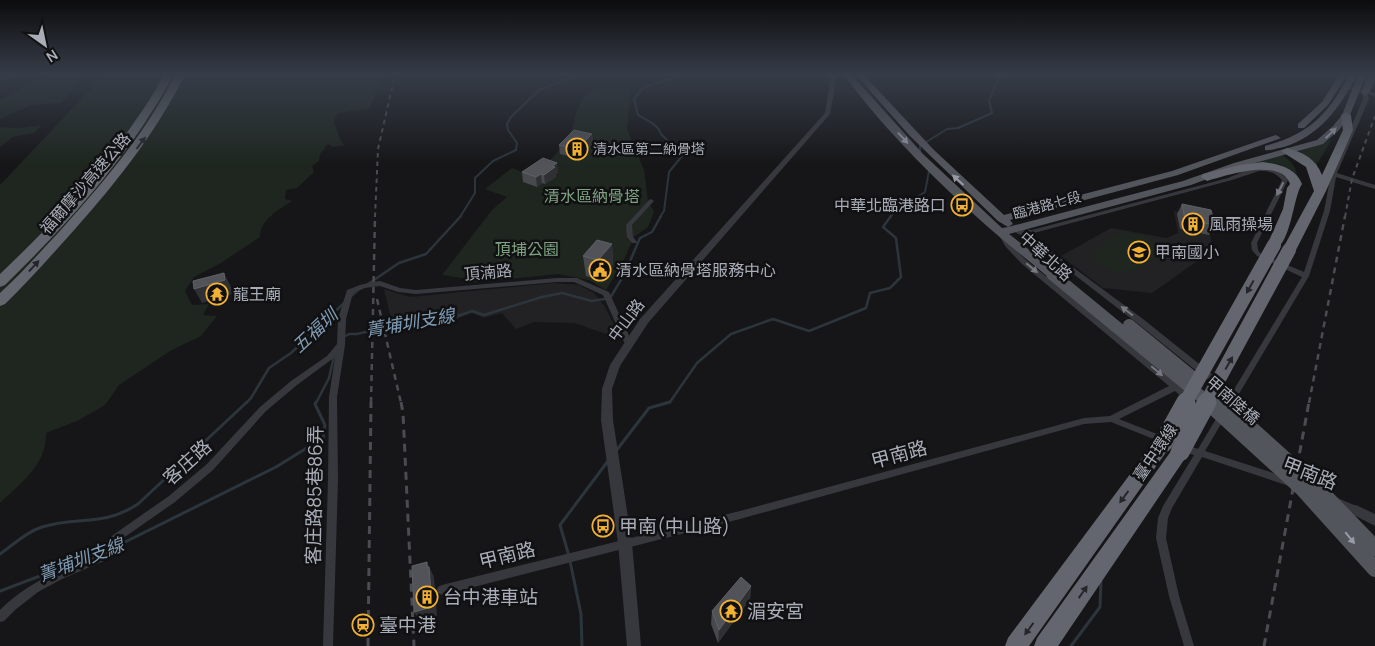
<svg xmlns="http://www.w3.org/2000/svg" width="1375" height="646" viewBox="0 0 1375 646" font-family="Manrope,'Noto Sans TC',sans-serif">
	<rect width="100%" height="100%" fill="#161618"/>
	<path fill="#222225" d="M1174 211 1207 217 1213 250 1152 293 1103 288 1061 256 1111 228 1166 238 1178 233Z
		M555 283 579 285 594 293 605 307 621 339 574 323 534 322 516 329 502 313 484 318 472 313 446 323 426 314 392 323 384 289 410 297Z"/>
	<path fill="#1e261f" d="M47 75H85L61 103 31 105 0 119V100Z
		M104 75H382L370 108 338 113 333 122C339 130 337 136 344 145L333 147 328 144 320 154 319 161 312 166 314 172 297 188 286 190 285 199 292 201C279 210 260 219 260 237L219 264 194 277 185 291 192 305 209 304 203 315 217 316 201 336 170 351 119 385 105 405 79 420 46 433C47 464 21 483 0 503V185Z
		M631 89 627 129 644 170 648 201 654 212 648 227 634 237 622 264 606 290 589 280 558 274 467 283 462 278 442 275 492 210 507 197 485 189 512 168C515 169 519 171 523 172 541 173 562 150 570 134 577 119 575 101 592 91 601 86 620 89 631 89Z
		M42 125 34 133 13 137 0 147V127L20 128Z
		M1332 139 1316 166 1297 152Z
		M1282 155C1292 162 1298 168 1297 181L1296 177 1249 164Z
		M1126 232 1143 235 1158 245 1167 239 1174 243C1151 259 1131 284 1102 266 1096 263 1092 258 1093 251L1119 233Z"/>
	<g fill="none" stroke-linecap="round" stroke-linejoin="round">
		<path stroke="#2c353c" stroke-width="2" d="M0 80 13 75
			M920 153V146L947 129 958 128 992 113 989 100 999 78 1008 75
			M460 217 475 193V178L493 161 516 150 517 143 508 130 507 124 511 117 539 90 579 75
			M660 217 664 211 669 172 682 156 661 134C658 124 646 120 638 115L634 99 644 87 684 75
			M890 217 895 211 925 192 929 171"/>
		<path stroke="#2c353c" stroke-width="2.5" d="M368 284 399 263 426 254 461 216
			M350 297 359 289
			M342 338 349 334H357L432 316 449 319 472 311 484 315 542 297 562 293 592 301 610 298 624 275 640 238 652 232 661 216
			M246 403 251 398 269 368 291 353 344 303
			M316 403 329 378 334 356
			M666 403 670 402 697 363 731 334 773 319 809 331 866 308 870 293 890 288 901 277 896 238 883 227 891 216"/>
		<path stroke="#2c353c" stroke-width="3" d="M616 451 649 408 670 402
			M109 550 276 467 323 438 325 425 315 404 316 402
			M0 554C13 545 26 532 42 527 79 515 101 528 138 504L247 402
			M569 556 560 525 608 461
			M570 561 581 614 582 646
			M0 591 90 557
			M1071 646 1100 607 1101 580"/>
		<path fill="#37383d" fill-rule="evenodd" d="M1346 86 1375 93V97L1368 94 1369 99 1337 173 1375 185V189L1336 177 1330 211 1309 276 1205 451 1292 479 1294 482 1292 485 1289 486 1202 457 1172 508 1168 518 1166 538 1179 596 1194 646H1184L1169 596 1156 538 1158 518 1163 506 1194 455 1181 451 1180 448 1181 445 1184 444 1198 449 1229 397 1137 323 1028 239 1011 230 1014 228 1032 230 1228 178C1249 169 1271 159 1288 180L1257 243 1258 250 1261 254 1304 272 1324 211 1331 174 1363 99V93L1346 88ZM1259 171C1269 171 1275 172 1282 180L1251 243 1252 250 1257 256 1302 277 1233 391 1143 319 1032 237 1026 233H1034L1232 180Z
			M651 199 654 201 653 202 632 225 633 237 637 242 636 243H632L627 237 626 225 649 200Z
			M1002 233 1004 234 1010 244 1026 260 1192 396 1193 398 1192 400C1185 402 1180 395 1175 391L1119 419 1167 438 1168 440 1167 442 1164 443 1161 442 1111 422 1084 424 740 519 442 595 438 593 437 590 438 587 442 585 740 511 1084 418 1110 416 1169 386 1022 264 1005 246 999 235Z
			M557 278H577L609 292 632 342 631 344 628 345 624 342 603 295 574 282H557L416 294 398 292 380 286 365 288 353 293 346 319 345 345 337 397 338 480 333 646H323L328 480 329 397 335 357 297 385 266 411 213 470 175 502 119 541 105 556 104 561 62 579 38 592 15 610 4 621 0 622V610C27 583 61 569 95 555L96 551 113 535 169 496 207 464 260 407 291 381 327 356 337 344 338 319 347 290 360 285 372 282 380 281 400 288 416 290Z
			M1335 497 1359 507 1361 510 1359 513 1356 514 1332 504 1330 501 1332 498Z"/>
		<path fill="#37383d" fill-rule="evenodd" d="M831 75H837L830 114 648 323 620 366 612 389 613 420 632 543 641 646H627L618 543 601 420 602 389 610 365 640 319 825 113Z
			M1356 505 1375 514V526L1352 514 1350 510 1352 506Z"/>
		<path fill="#53555c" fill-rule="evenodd" d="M844 75H852L923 154 1002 228 1008 227 998 221 910 136 856 75H864L934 150 1004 215 1172 171 1273 136 1276 135 1281 138 1178 175 1010 220 1013 224 1008 227 1183 181 1234 163 1317 140 1333 126 1342 115 1358 75H1366L1350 115 1339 130 1323 144 1240 167 1191 185 1009 234 1056 271 1058 274 1056 277H1048C1031 262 1012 248 995 233 940 185 887 133 844 75Z
			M1339 75H1347L1328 105 1304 128H1298V124L1322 102Z
			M1349 75H1357C1340 107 1320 136 1284 147 1277 148 1271 151 1265 150V146C1309 134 1328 115 1349 75Z
			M1368 75H1375C1375 81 1371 93 1365 96L1361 93Z"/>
		<path fill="#63666e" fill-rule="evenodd" d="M163 75H173C165 92 154 108 144 124 104 184 56 235 5 285L0 287V274C48 228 95 180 133 124 144 108 155 93 163 75Z
			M175 75H185C154 136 113 187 67 238 47 260 27 283 5 304L0 306V293C21 274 39 253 59 232 103 183 145 134 175 75Z
			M1346 112 1351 115 1353 130 1326 191 1296 250 1289 254 1284 253 1282 250 1314 191 1306 167 1281 151 1287 148C1303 152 1316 159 1322 175L1343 130 1341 115Z
			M1263 162C1278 164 1296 168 1302 184 1293 197 1291 245 1274 249L1267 245 1283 209 1287 188 1290 184C1281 157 1225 176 1207 181L1201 177 1203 174 1240 165Z
			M1163 436 1169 438 1172 443 1169 448 1029 646H1005L1008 638 1157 438Z
			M1180 445 1186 447 1189 452 1186 457 1058 646H1034L1037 638 1174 447Z"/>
		<path stroke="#4a4c52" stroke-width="2" stroke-dasharray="4.5 4" stroke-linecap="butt" d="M375 217 378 149 395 75
			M1345 217 1352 179 1375 116"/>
		<path stroke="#4a4c52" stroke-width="2.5" stroke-dasharray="6 5" stroke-linecap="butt" d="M377 299 401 403
			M371 403 375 216
			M1309 403 1345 216"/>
		<path stroke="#4a4c52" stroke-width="3" stroke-dasharray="8 6" stroke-linecap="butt" d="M401 402 403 413 414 646
			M368 646 371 402
			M1264 646 1309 402"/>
		<path stroke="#53555c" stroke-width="12" d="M1052 274 1209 403
			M1129 325 1195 379
			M1219 400 1223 403"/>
		<path stroke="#53555c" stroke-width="16" d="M1208 402 1302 488 1375 569
			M1221 402 1319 490 1375 548"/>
		<path stroke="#63666e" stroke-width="14" d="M1185 403 1274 245
			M1206 403 1289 250"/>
		<path stroke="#63666e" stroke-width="19" d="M1163 443 1186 402
			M1180 452 1207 402"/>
	</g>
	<path fill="#47494d" d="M592 134 593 143 578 158 560 154 559 145Z
		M522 172H558L556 174V177L545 184 542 183 537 187 523 182Z
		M1182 204 1215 225 1209 235 1180 229 1177 214Z
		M612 244 613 264 600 280 586 276 583 256Z
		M751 586 750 599 718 643 711 624 712 611Z"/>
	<path fill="#2f3033" d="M592 134 593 143 578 158 577 149Z
		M557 163 558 172 556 174V177L545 184 544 175 552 166Z
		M541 174 542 183 537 187 536 177Z
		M612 244 613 264 600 280 598 260Z
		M224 273 231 287 232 294 202 303 194 289Z
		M427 562 434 577 437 616 419 621 414 612 427 567Z
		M751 586 750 599 718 643 719 630Z"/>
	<path fill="#525359" stroke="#5f6168" d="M574 130 592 134 577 149 559 145Z
		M543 158 557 163 552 166 555 167 544 175 541 174 536 177 522 172Z
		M1182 204 1211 210 1215 225 1185 219Z
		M597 240 612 244 598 260 583 256Z
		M224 273 225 280 194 289 193 281Z
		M427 562V567H429L432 607 414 612 412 566Z
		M741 577 751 586 719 630 712 611Z"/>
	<defs><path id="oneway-solid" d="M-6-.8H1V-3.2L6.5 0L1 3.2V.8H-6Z" transform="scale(1.25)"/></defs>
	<g fill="#979ba6">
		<use href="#oneway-solid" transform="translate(1331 133) rotate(-44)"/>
		<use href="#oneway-solid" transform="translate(903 138) rotate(47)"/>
		<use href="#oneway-solid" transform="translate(958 180) rotate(-138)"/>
		<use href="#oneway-solid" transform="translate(1350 538) rotate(51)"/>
	</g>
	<g fill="#26262a">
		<use href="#oneway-solid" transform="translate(141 143) rotate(-53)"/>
		<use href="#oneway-solid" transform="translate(34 266) rotate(-47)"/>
		<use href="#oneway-solid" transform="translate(1250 287) rotate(119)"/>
		<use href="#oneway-solid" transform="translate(1229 363) rotate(-61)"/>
		<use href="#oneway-solid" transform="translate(1124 497) rotate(126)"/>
		<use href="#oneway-solid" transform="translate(1083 592) rotate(-55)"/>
		<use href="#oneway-solid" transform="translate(1029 629) rotate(126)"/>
	</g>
	<g fill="#757881">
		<use href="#oneway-solid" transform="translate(1280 189) rotate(117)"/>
		<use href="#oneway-solid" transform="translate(1032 268) rotate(40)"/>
		<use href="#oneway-solid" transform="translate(1127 311) rotate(-143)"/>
		<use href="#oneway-solid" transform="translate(1157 371) rotate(40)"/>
	</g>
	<linearGradient id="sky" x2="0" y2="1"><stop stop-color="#0c0c0d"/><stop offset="0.45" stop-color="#363c48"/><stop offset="1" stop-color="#363c48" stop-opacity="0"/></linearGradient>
	<rect width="1375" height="165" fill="url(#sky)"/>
	<defs>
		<g id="building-ring" transform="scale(1.125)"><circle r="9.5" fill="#111113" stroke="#f2b134" stroke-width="1.5"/><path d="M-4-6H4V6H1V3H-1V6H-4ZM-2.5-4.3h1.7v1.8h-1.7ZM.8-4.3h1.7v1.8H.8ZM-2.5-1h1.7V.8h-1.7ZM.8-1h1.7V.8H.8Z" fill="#f2b134"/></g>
		<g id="bus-ring" transform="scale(1.125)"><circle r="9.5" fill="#111113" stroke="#f2b134" stroke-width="1.5"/><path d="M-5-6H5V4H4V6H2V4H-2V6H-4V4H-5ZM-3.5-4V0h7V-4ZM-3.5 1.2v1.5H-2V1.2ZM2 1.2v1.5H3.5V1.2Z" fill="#f2b134"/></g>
		<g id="school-ring" transform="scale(1.125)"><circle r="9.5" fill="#111113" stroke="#f2b134" stroke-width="1.5"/><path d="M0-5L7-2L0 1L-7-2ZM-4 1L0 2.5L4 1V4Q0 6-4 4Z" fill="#f2b134"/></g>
		<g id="civic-ring" transform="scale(1.125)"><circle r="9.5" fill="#111113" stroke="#f2b134" stroke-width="1.5"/><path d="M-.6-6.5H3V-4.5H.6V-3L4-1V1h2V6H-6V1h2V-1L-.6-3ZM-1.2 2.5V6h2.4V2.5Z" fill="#f2b134"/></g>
		<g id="temple-ring" transform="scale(1.125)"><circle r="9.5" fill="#111113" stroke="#f2b134" stroke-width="1.5"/><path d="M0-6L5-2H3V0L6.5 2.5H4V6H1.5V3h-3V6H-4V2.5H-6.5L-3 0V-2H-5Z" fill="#f2b134"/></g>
		<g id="station-ring" transform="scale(1.125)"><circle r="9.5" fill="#111113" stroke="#f2b134" stroke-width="1.5"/><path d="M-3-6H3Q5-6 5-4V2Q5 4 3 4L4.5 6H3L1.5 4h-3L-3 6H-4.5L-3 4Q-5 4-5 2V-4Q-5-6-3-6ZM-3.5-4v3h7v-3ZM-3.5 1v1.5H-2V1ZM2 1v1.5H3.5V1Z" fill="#f2b134"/></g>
	</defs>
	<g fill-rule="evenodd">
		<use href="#building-ring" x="577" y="149"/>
		<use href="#bus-ring" x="962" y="205"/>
		<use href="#building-ring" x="1193" y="224"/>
		<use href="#school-ring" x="1139" y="252"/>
		<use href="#civic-ring" x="600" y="270"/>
		<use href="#temple-ring" x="217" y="294"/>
		<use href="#bus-ring" x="603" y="526"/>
		<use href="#building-ring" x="427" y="597"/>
		<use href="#temple-ring" x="731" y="611"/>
		<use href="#station-ring" x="363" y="625"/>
	</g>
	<g text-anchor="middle" stroke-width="5" stroke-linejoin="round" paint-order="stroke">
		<g font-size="14" fill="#a8adb8" stroke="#111113" text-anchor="start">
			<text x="593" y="154">清水區第二納骨塔</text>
		</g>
		<g font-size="14" fill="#a8adb8" stroke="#111113">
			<text transform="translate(1047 205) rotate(-15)" y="5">臨港路七段</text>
		</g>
		<g font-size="16" fill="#a8adb8" stroke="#111113">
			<text transform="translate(85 183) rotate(-49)" y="6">福爾摩沙高速公路</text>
			<text transform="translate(1046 256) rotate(42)" y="6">中華北路</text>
			<text transform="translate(488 272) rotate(-5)" y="6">頂湳路</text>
			<text transform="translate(626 320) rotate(-53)" y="6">中山路</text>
			<text transform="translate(1233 400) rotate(41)" y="6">甲南陸橋</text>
			<text transform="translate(1155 452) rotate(-56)" y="6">臺中環線</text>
		</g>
		<g font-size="16" fill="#7fa381" stroke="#111113">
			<text x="592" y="202">清水區納骨塔</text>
			<text x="527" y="255">頂埔公園</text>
		</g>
		<g font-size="16" fill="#a8adb8" stroke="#111113" text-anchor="start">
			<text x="946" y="211" text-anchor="end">中華北臨港路口</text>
			<text x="1209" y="230">風雨操場</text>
			<text x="1155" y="258">甲南國小</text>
			<text x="616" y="276">清水區納骨塔服務中心</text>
			<text x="233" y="300">龍王廟</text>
		</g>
		<g font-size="18" font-style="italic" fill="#7f9bb3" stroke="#111113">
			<text transform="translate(410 323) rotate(-10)" y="6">菁埔圳支線</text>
			<text transform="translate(315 331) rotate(-43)" y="6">五福圳</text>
			<text transform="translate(81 560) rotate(-21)" y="6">菁埔圳支線</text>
		</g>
		<g font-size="19" fill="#a8adb8" stroke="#111113">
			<text transform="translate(899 454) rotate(-15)" y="7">甲南路</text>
			<text transform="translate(187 462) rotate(-42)" y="7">客庄路</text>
			<text transform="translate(1310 473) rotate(21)" y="7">甲南路</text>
			<text transform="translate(314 495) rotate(-89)" y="7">客庄路85巷86弄</text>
			<text transform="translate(507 555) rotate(-14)" y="7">甲南路</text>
		</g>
		<g font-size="19" fill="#a8adb8" stroke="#111113" text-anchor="start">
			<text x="619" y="533">甲南(中山路)</text>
			<text x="443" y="604">台中港車站</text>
			<text x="747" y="618">湄安宮</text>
			<text x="379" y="632">臺中港</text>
		</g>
	</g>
	<g transform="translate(45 45) rotate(147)" stroke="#111113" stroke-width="4" paint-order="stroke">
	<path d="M0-4L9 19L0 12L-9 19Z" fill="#a8adb8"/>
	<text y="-8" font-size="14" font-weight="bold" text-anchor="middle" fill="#a8adb8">N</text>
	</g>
</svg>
